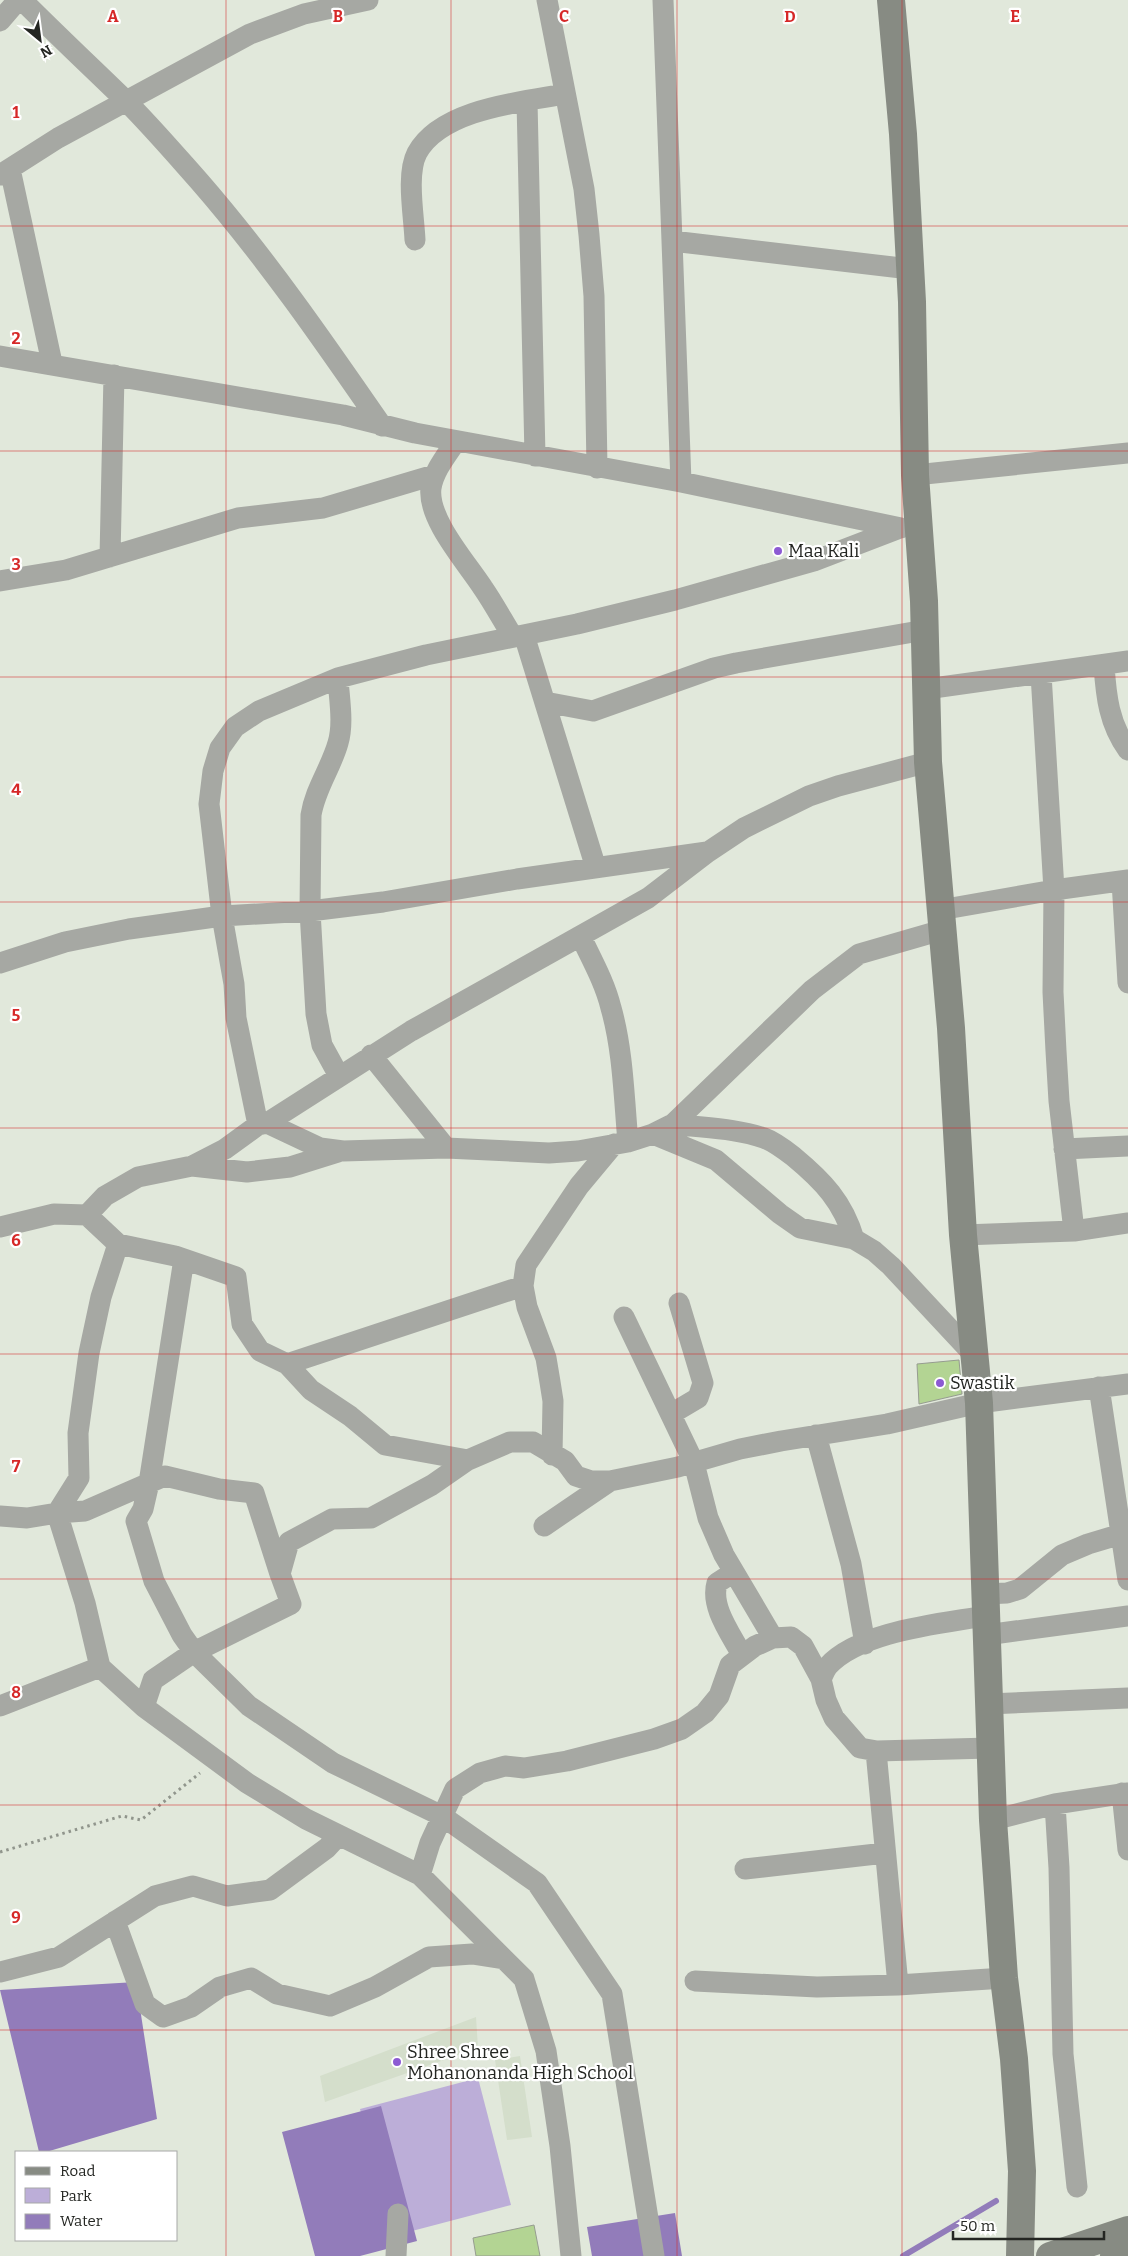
<svg xmlns="http://www.w3.org/2000/svg" width="1128" height="2256" viewBox="0 0 1128 2256" font-family="Bitter,serif">
	<rect width="100%" height="100%" fill="#e1e8db"/>
	<path fill="#d4decb" d="M476 2017 478 2048 325 2102 320 2076Z
		M520 2056 532 2137 507 2140 495 2060Z"/>
	<path fill="#bcaed8" d="M478 2078 511 2205 393 2236 360 2109Z"/>
	<path fill="#927cba" d="M136 1982 157 2119 46 2152H39L0 1990Z
		M381 2106 417 2241 360 2256H315L282 2132Z
		M675 2213 682 2256H592L587 2227Z"/>
	<g fill="none" stroke-linecap="round" stroke-linejoin="round">
		<path stroke="#927cba" stroke-width="6" d="M903 2256 996 2201"/>
	</g>
	<path fill="#b3d493" stroke="#969c90" d="M959 1360 962 1394 919 1404 917 1364Z
		M534 2225 540 2256H476L473 2238Z"/>
	<g fill="none" stroke-linecap="round" stroke-linejoin="round">
		<path stroke="#90958c" stroke-width="3" stroke-dasharray="2.5 4" stroke-linecap="butt" d="M0 1852 122 1816 141 1820 200 1773"/>
		<path stroke="#a6a8a3" stroke-width="21" d="M22 0C56 34 91 67 125 100 151 126 175 154 199 181 266 258 324 342 382 426
			M547 0 584 189 589 235 594 296 597 468
			M663 0 681 482
			M0 21 18 0
			M527 101 535 456
			M10 169 52 363
			M0 175 58 138 250 34 304 14 368 0
			M415 240C414 216 406 174 417 153 441 109 521 102 565 94
			M672 241 910 269
			M0 356 343 415 415 433 681 482 901 528
			M456 441C447 455 434 470 431 488 427 519 467 563 483 588 494 604 503 621 513 637
			M915 475 1128 453
			M110 557 114 375
			M0 581 66 570 238 518 323 508 434 475
			M524 635 596 868
			M1104 665C1106 696 1109 724 1128 750
			M1041 674 1054 890 1053 992 1056 1051 1059 1101 1074 1231
			M338 678C339 698 344 723 338 743 331 768 315 789 311 815L310 911 316 1014 322 1045 339 1076
			M926 689 1128 661
			M545 702 593 711 714 668 736 663 925 630
			M1122 881 1128 983
			M940 910 1054 890 1128 880
			M581 937C592 960 605 983 611 1008 623 1050 624 1098 628 1142
			M0 963 65 942 129 929 222 916 310 911 383 902 517 879 707 852
			M371 1055 446 1148
			M267 1123 411 1031 648 898 708 852 744 828 809 796 838 786 928 762
			M673 1124C703 1128 736 1128 764 1138 775 1142 785 1150 794 1157 823 1181 843 1202 854 1239
			M258 1125 236 1018 234 984 222 916 209 804 213 771 220 748 235 727 259 711 338 678 426 655 577 624 675 600 814 561 900 528
			M653 1134 716 1160 780 1214 800 1228 854 1239 874 1251 891 1266 974 1355
			M1064 1149 1128 1146
			M192 1166 247 1172 290 1167 338 1152
			M87 1215 105 1196 138 1177 192 1166 225 1149 258 1125 267 1123 320 1148 343 1151 446 1148 549 1153 578 1151 628 1142 653 1134 673 1124 812 990 859 954 942 930
			M0 1227 54 1214 87 1215 118 1244 101 1297 89 1353 78 1433 79 1478 57 1513 27 1518 0 1516
			M963 1235 1074 1231 1128 1223
			M118 1244 175 1256 236 1277 242 1324 260 1351 287 1364 311 1390 350 1416 385 1445 468 1460
			M184 1259 149 1483 143 1509 136 1521 154 1581 182 1635 194 1652 249 1706 333 1763 442 1816 537 1883 612 1994 654 2256
			M624 1317 694 1463 708 1518 724 1555 773 1638
			M287 1364 523 1286
			M1099 1387 1128 1580
			M671 1414 698 1398 703 1383 679 1303
			M816 1435 851 1564 865 1644
			M552 1455 553 1401 550 1382 546 1358 527 1307 523 1286 526 1265 579 1186 614 1144
			M544 1526 610 1481
			M734 1572 717 1583C710 1607 731 1634 742 1655
			M985 1594 1007 1593 1020 1589 1062 1555 1088 1544 1128 1532
			M985 1616C940 1624 860 1631 828 1666 825 1670 823 1675 821 1679L826 1700 834 1718 860 1748 877 1751 990 1748
			M986 1635 1128 1616
			M100 1667 85 1603 57 1513 85 1511 165 1476 219 1489 254 1493 280 1574
			M988 1704 1128 1698
			M0 1706 100 1667 144 1707 247 1783 306 1819 420 1875 524 1979 546 2051 560 2146 571 2256
			M144 1707 153 1680 194 1652 291 1604 280 1574 289 1542 332 1519 371 1518 432 1485 468 1460 510 1442H533L565 1461 576 1476 591 1481H610L678 1467 740 1449 781 1441 887 1424 979 1403 1128 1384
			M876 1751 898 1985
			M1122 1793 1128 1850
			M1055 1804 1059 1868 1063 2054 1077 2187
			M993 1820 1055 1804 1128 1793
			M745 1869 885 1853
			M420 1875 430 1843 455 1789 480 1773 505 1766 524 1768 567 1761 654 1739 682 1729 705 1713 719 1696 730 1665 755 1646 773 1638 791 1637 803 1646 821 1679
			M115 1921 145 2004 163 2017 191 2007 220 1987 251 1978 277 1994 330 2006 375 1987 429 1957 472 1954 504 1959
			M0 1972 59 1957 155 1896 193 1886 227 1896 270 1890 327 1848 339 1835
			M695 1981 817 1987 898 1985 1004 1978
			M396 2256 398 2214"/>
		<path stroke="#878b83" stroke-width="28" d="M891 0 903 134 912 302 915 475 924 601 928 762 951 1028 963 1235 979 1403 993 1820 1004 1978 1014 2059 1022 2171 1020 2256
			M1050 2256 1128 2230
			M1114 2256 1128 2251"/>
	</g>
	<path fill="none" stroke="#d62828" stroke-width="1" stroke-opacity="0.55" d="M226 0V2256M451 0V2256M677 0V2256M902 0V2256M0 226H1128M0 451H1128M0 677H1128M0 902H1128M0 1128H1128M0 1354H1128M0 1579H1128M0 1805H1128M0 2030H1128"/>
	<g fill="#8c5ad3" stroke="#fff" stroke-width="2">
		<circle cx="778" cy="551" r="5"/>
		<circle cx="940" cy="1383" r="5"/>
		<circle cx="397" cy="2062" r="5"/>
	</g>
	<g text-anchor="middle" stroke-width="4.5" stroke-linejoin="round" paint-order="stroke">
		<g font-size="18" fill="#242622" stroke="#fff" text-anchor="start">
			<text x="788" y="557">Maa Kali</text>
			<text x="950" y="1389">Swastik</text>
			<text x="407" y="2058">Shree Shree<tspan x="407" dy="21">Mohanonanda High School</tspan></text>
		</g>
	</g>
	<g font-size="16" text-anchor="middle" font-weight="bold" fill="#d62828" stroke="#fff" stroke-width="4.5" stroke-linejoin="round" paint-order="stroke">
		<text x="113" y="22">A</text>
		<text x="338" y="22">B</text>
		<text x="564" y="22">C</text>
		<text x="790" y="22">D</text>
		<text x="1015" y="22">E</text>
		<text x="16" y="118">1</text>
		<text x="16" y="344">2</text>
		<text x="16" y="570">3</text>
		<text x="16" y="795">4</text>
		<text x="16" y="1021">5</text>
		<text x="16" y="1246">6</text>
		<text x="16" y="1472">7</text>
		<text x="16" y="1698">8</text>
		<text x="16" y="1923">9</text>
	</g>
	<rect x="15" y="2151" width="162" height="90" fill="#ffffff" stroke="#a7a8a7"/>
	<rect x="25" y="2167" width="25" height="8" fill="#878b83" stroke="#a7a8a7"/>
	<text x="60" y="2176" font-size="15" fill="#242622">Road</text>
	<rect x="25" y="2188" width="25" height="15" fill="#bcaed8" stroke="#a7a8a7"/>
	<text x="60" y="2201" font-size="15" fill="#242622">Park</text>
	<rect x="25" y="2214" width="25" height="15" fill="#927cba" stroke="#a7a8a7"/>
	<text x="60" y="2226" font-size="15" fill="#242622">Water</text>
	<g transform="translate(40 40) rotate(151)" stroke="#ffffff" stroke-width="4" paint-order="stroke">
	<path d="M0-4L9 19L0 12L-9 19Z" fill="#242622"/>
	<text y="-8" font-size="14" font-weight="bold" text-anchor="middle" fill="#242622">N</text>
	</g>
	<path d="M953 2231v8h151v-8" fill="none" stroke="#242622" stroke-width="2.5"/>
	<text x="960" y="2231" font-size="15" fill="#242622" stroke="#ffffff" stroke-width="4" paint-order="stroke">50 m</text>
</svg>
